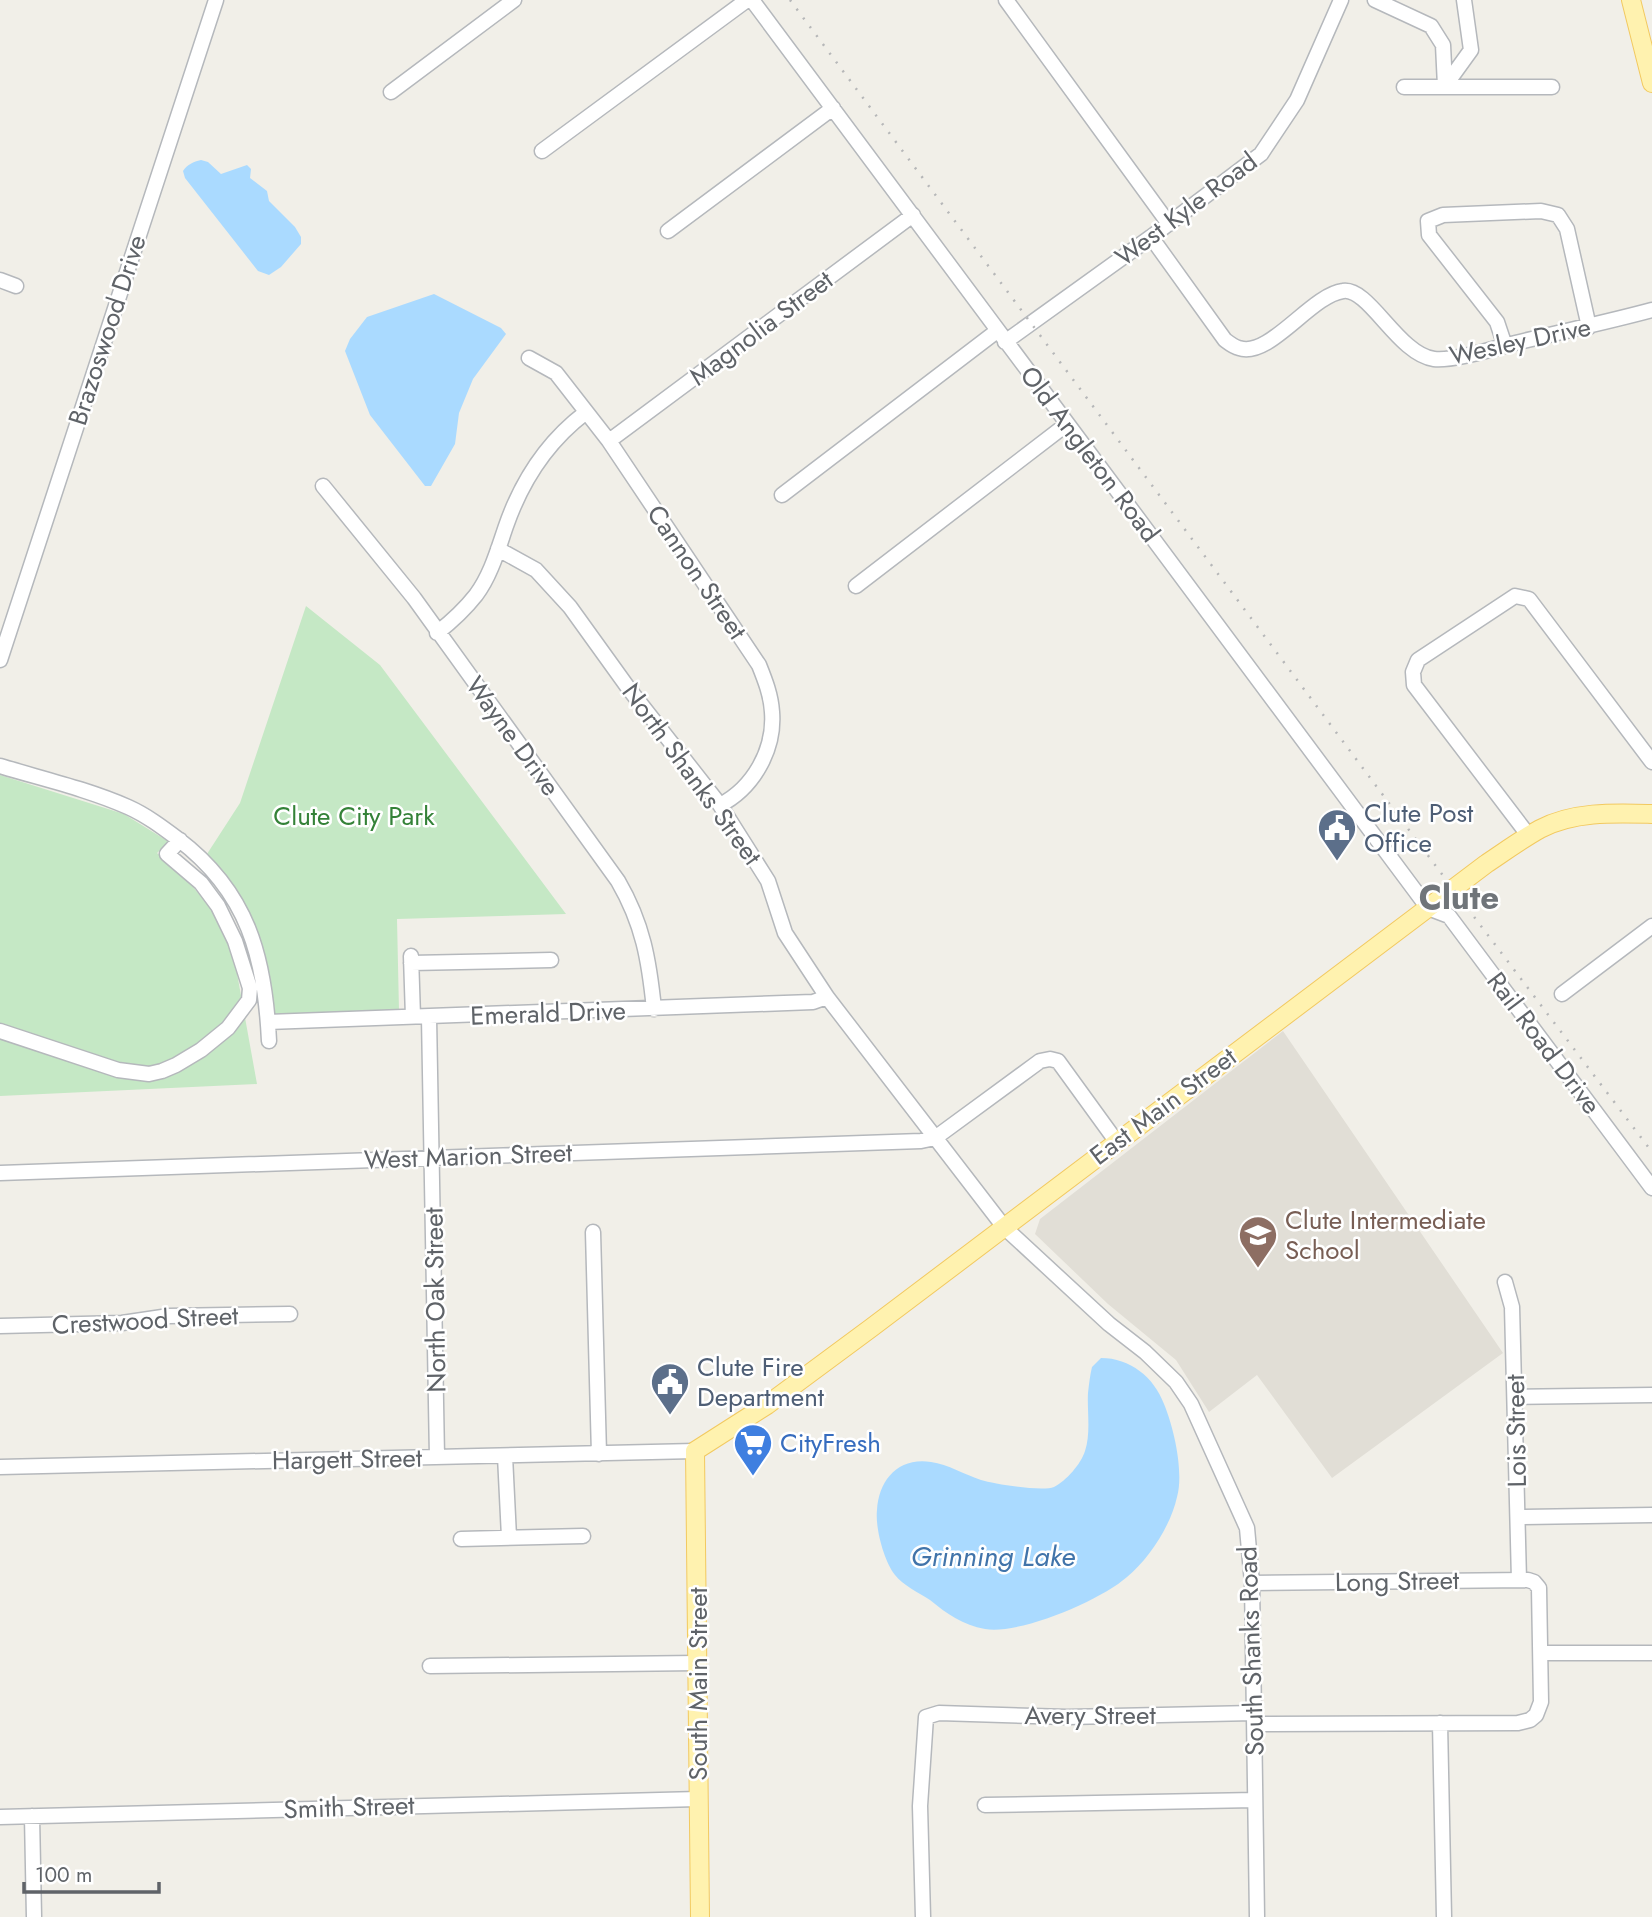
<svg xmlns="http://www.w3.org/2000/svg" width="1652" height="1917" viewBox="0 0 1652 1917" font-family="Jost,sans-serif">
	<rect width="100%" height="100%" fill="#f1efe8"/>
	<path fill="#e1ded6" d="M1283 1031 1503 1353 1332 1478 1257 1375 1209 1412 1176 1360 1108 1304 1035 1234 1040 1219Z"/>
	<path fill="#c5e8c5" d="M306 606 380 665 566 914 397 919 399 1011 275 1014C268 945 254 906 207 854L240 803Z
		M0 775 124 814 169 842 157 853 188 881 229 929 257 1084 0 1096Z"/>
	<path fill="#aadaff" d="M201 160 208 162 221 174 247 165 251 169 250 178 267 191 269 201 295 227 301 237V244L281 267 269 275 258 271 185 178 183 171C188 164 193 162 201 160Z
		M434 294 501 328 506 334 473 379 459 413 455 444 431 486H425L370 415 345 351 350 339 367 317Z
		M1101 1358C1130 1358 1154 1377 1164 1404 1174 1428 1184 1472 1177 1497 1171 1525 1149 1559 1127 1577 1101 1600 1020 1635 985 1629 963 1625 947 1614 930 1600 919 1593 903 1585 895 1575 884 1561 875 1528 877 1510 879 1480 898 1457 931 1462 948 1464 965 1475 981 1480 995 1484 1042 1492 1054 1487 1066 1481 1081 1464 1085 1451 1091 1433 1087 1411 1088 1393 1089 1384 1090 1375 1092 1367Z"/>
	<g fill="none" stroke-linecap="round" stroke-linejoin="round">
		<g stroke="#b5b8bc" stroke-width="17">
			<path id="minor" d="M752 0 1428 908 1449 916 1652 1188
				M1006 0 1169 224
				M1375 0 1431 26 1443 45 1445 86
				M1445 86 1471 50 1464 0
				M1404 87H1552
				M391 92 514 0
				M542 151 747 0
				M668 231 833 108
				M1151 237 1225 340C1229 343 1234 347 1239 348 1269 359 1311 295 1343 291 1369 287 1398 354 1434 359 1451 361 1490 350 1507 345 1555 333 1604 323 1652 310
				M0 280 16 286
				M1005 342 1151 237 1261 154 1297 100 1341 0
				M1505 346 1497 322 1429 235 1428 221 1443 215 1541 211 1558 215 1567 229 1589 327
				M529 358 556 373 609 441 759 665C765 680 771 695 772 712 775 750 753 788 720 805
				M609 441 913 215
				M323 486 414 598 618 881C643 924 649 960 654 1009
				M782 495 997 331
				M498 549 536 570 570 607 629 689 720 805 768 881 785 933 827 997 1004 1227 1109 1324 1145 1352 1176 1382 1191 1404 1247 1528 1252 1583 1257 1917
				M856 586 1067 424
				M437 633C451 622 465 609 476 595 491 575 498 549 506 526 522 480 547 442 585 413
				M0 660 216 0
				M0 766C43 779 87 789 128 807 146 815 162 827 178 839 248 892 265 957 269 1041
				M1529 836 1414 685 1413 672 1418 660 1515 596 1529 599 1652 762
				M411 956 413 1017
				M411 963 551 960
				M1562 994 1652 926
				M429 1017 437 1457
				M268 1022 813 1002 827 997
				M0 1031 118 1070 149 1074 162 1071 176 1065 201 1050 228 1028 249 1000 250 988 235 941 218 906 201 883 167 854 180 840
				M0 1173 921 1141 935 1138 1040 1061 1050 1059 1058 1061 1116 1141
				M593 1232 599 1454
				M1505 1282 1512 1307 1519 1580
				M0 1326 122 1323 169 1316 290 1314
				M1515 1397 1652 1395
				M505 1456 509 1537
				M0 1467 695 1451
				M1518 1517 1652 1515
				M461 1539 583 1536
				M1252 1583 1528 1580 1534 1582 1539 1588 1541 1702 1536 1715 1530 1720 1518 1723 1255 1724
				M1542 1653H1652
				M430 1666 698 1663
				M1440 1723 1444 1917
				M985 1805 1255 1800
				M32 1816 34 1917
				M0 1817 698 1799
				M923 1917 920 1806 926 1717 939 1713 1067 1717 1254 1713"/>
		</g>
		<g stroke="#f2c960" stroke-width="20">
			<path id="major" d="M1631 0 1652 83
				M700 1917 695 1451 767 1405 871 1328 1486 864C1504 852 1522 839 1540 829 1574 811 1616 813 1652 814"/>
		</g>
		<use href="#minor" stroke="#fff" stroke-width="14"/>
		<use href="#major" stroke="#fff2af" stroke-width="18"/>
		<path stroke="#b6b7b8" stroke-width="2.5" stroke-dasharray="2 9" stroke-linecap="butt" d="M790 0 1453 889 1652 1152"/>
	</g>
	<defs>
		<g id="civic-pin" transform="scale(2.0125)"><path d="M0 17L-7.5 6A9.5 9.5 0 1 1 7.5 6Z" fill="#5c6f8a" stroke="#fff"/><path d="M-.6-6.5H3V-4.5H.6V-3L4-1V1h2V6H-6V1h2V-1L-.6-3ZM-1.2 2.5V6h2.4V2.5Z" fill="#fff"/></g>
		<g id="school-pin" transform="scale(2.0125)"><path d="M0 17L-7.5 6A9.5 9.5 0 1 1 7.5 6Z" fill="#8d6e63" stroke="#fff"/><path d="M0-5L7-2L0 1L-7-2ZM-4 1L0 2.5L4 1V4Q0 6-4 4Z" fill="#fff"/></g>
		<g id="supermarket-pin" transform="scale(2.0125)"><path d="M0 17L-7.5 6A9.5 9.5 0 1 1 7.5 6Z" fill="#3f7fe0" stroke="#fff"/><path d="M-6-5.5h2.5l.6 2H6L4.5 2H-2.5L-4.4-4H-6ZM-1.5 3.2a1.3 1.3 0 1 0 .1 0ZM3 3.2a1.3 1.3 0 1 0 .1 0Z" fill="#fff"/></g>
	</defs>
	<g fill-rule="evenodd">
		<use href="#civic-pin" x="1337" y="828"/>
		<use href="#school-pin" x="1258" y="1235"/>
		<use href="#civic-pin" x="670" y="1382"/>
		<use href="#supermarket-pin" x="753" y="1443"/>
	</g>
	<g text-anchor="middle" stroke-width="5" stroke-linejoin="round" paint-order="stroke">
		<g font-size="26" fill="#5f6368" stroke="#fff">
			<text transform="translate(1186 209) rotate(-37)" y="9">West Kyle Road</text>
			<text transform="translate(761 328) rotate(-37)" y="9">Magnolia Street</text>
			<text transform="translate(107 330) rotate(-72)" y="9">Brazoswood Drive</text>
			<text transform="translate(1520 341) rotate(-12)" y="9">Wesley Drive</text>
			<text transform="translate(1090 454) rotate(53)" y="9">Old Angleton Road</text>
			<text transform="translate(697 572) rotate(56)" y="9">Cannon Street</text>
			<text transform="translate(513 736) rotate(54)" y="9">Wayne Drive</text>
			<text transform="translate(692 774) rotate(54)" y="9">North Shanks Street</text>
			<text transform="translate(548 1013) rotate(-2)" y="9">Emerald Drive</text>
			<text transform="translate(1544 1043) rotate(53)" y="9">Rail Road Drive</text>
			<text transform="translate(1163 1106) rotate(-37)" y="9">East Main Street</text>
			<text transform="translate(468 1156) rotate(-2)" y="9">West Marion Street</text>
			<text transform="translate(435 1300) rotate(-91)" y="9">North Oak Street</text>
			<text transform="translate(145 1320) rotate(-3)" y="9">Crestwood Street</text>
			<text transform="translate(1516 1431) rotate(-91)" y="9">Lois Street</text>
			<text transform="translate(347 1459) rotate(-1)" y="9">Hargett Street</text>
			<text transform="translate(1397 1581) rotate(-1)" y="9">Long Street</text>
			<text transform="translate(1251 1651) rotate(-92)" y="9">South Shanks Road</text>
			<text transform="translate(698 1684) rotate(-90)" y="9">South Main Street</text>
			<text x="1090" y="1724">Avery Street</text>
			<text transform="translate(349 1807) rotate(-2)" y="9">Smith Street</text>
		</g>
		<g font-size="26" fill="#4e5e75" stroke="#fff" text-anchor="start">
			<text x="1364" y="822">Clute Post<tspan x="1364" dy="30">Office</tspan></text>
			<text x="697" y="1376">Clute Fire<tspan x="697" dy="30">Department</tspan></text>
		</g>
		<g font-size="26" fill="#348238" stroke="#fff">
			<text x="354" y="825">Clute City Park</text>
		</g>
		<g font-size="26" fill="#785e54" stroke="#fff" text-anchor="start">
			<text x="1285" y="1229">Clute Intermediate<tspan x="1285" dy="30">School</tspan></text>
		</g>
		<g font-size="26" fill="#366cbe" stroke="#fff" text-anchor="start">
			<text x="780" y="1452">CityFresh</text>
		</g>
		<g font-size="28" font-style="italic" fill="#4174aa" stroke="#fff">
			<text x="993" y="1566">Grinning Lake</text>
		</g>
		<g font-size="33" font-weight="bold" fill="#70757a" stroke="#fff">
			<text x="1459" y="909">Clute</text>
		</g>
	</g>
	<path d="M24 1882v10h135v-10" fill="none" stroke="#5f6368" stroke-width="3.5"/>
	<text x="35" y="1882" font-size="21" fill="#5f6368" stroke="#ffffff" stroke-width="5" paint-order="stroke">100 m</text>
</svg>
